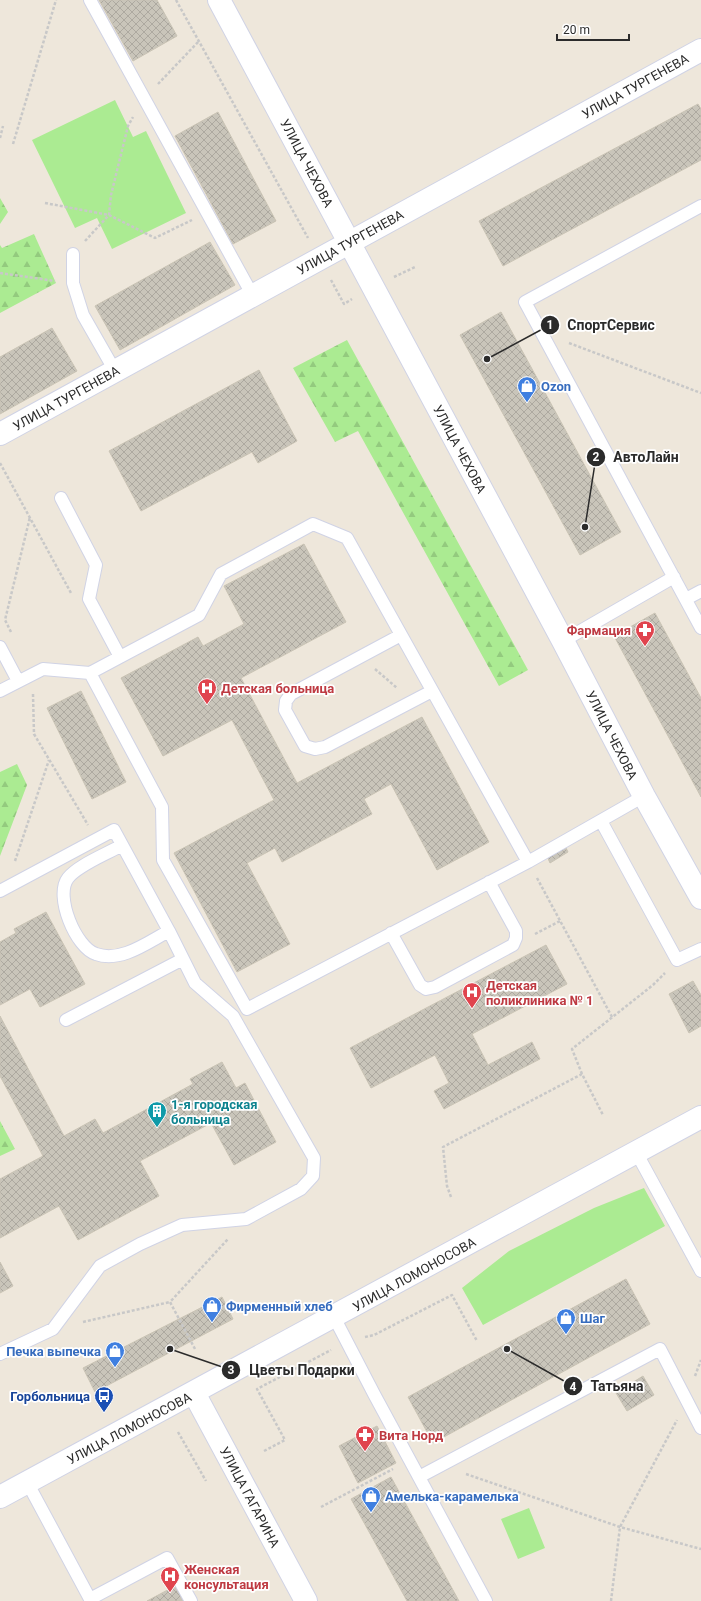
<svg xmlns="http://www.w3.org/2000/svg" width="701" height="1601" viewBox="0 0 701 1601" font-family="Roboto,sans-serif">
	<defs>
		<pattern id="forest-firs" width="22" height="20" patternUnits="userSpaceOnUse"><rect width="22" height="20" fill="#abeb92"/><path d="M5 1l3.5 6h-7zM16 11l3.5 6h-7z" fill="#93ca7e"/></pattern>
		<pattern id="building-cross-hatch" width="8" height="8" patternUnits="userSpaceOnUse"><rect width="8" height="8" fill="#c9c5ba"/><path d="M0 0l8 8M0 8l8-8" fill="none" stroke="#ada9a0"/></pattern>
	</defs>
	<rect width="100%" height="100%" fill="#eee7db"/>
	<path fill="#abeb92" d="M115 100 133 137 146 131 186 213 112 249 97 218 75 228 32 140Z
		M644 1188 665 1226 483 1325 462 1288 509 1251 594 1208Z
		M529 1508 545 1548 518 1559 501 1519Z"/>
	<path fill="url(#forest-firs)" d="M0 198 8 212 0 224Z
		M34 234 56 283 0 313V245L2 248Z
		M347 340 528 670 499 686 358 431 335 442 293 368Z
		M17 764 27 785 0 856V772Z
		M0 1121 15 1149 0 1156Z"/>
	<path fill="url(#building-cross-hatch)" stroke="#cac4b5" d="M99 0H157L177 36 133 61Z
		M698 104 701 109V160L503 266 479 221Z
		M218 112 276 221 233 244 175 136Z
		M210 242 235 285 120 350 95 306Z
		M501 312 621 532 580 555 460 335Z
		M52 328 77 371 0 414V357Z
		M259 370 297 441 258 463 252 452 141 511 109 451Z
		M304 544 346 622 241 678 297 783 422 717 489 842 437 870 391 784 364 799 372 814 282 862 275 848 247 863 290 944 237 972 174 853 274 800 232 720 163 756 121 678 198 637 203 646 244 624 224 586Z
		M655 613 701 698V797L614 636Z
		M81 691 126 782 92 799 47 708Z
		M565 846 568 852 550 863 547 856Z
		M46 912 85 984 40 1007 30 989 0 1005V942L16 933 14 929Z
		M546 945 567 984 472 1034 488 1065 532 1042 540 1059 444 1109 434 1091 449 1083 435 1055 371 1088 350 1048Z
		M693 981 701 995V1026L689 1033 669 994Z
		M0 1016 64 1136 95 1119 103 1133 193 1084 190 1079 222 1062 236 1088 245 1083 276 1142 234 1165 211 1123 140 1161 159 1196 78 1240 59 1206 0 1238V1179L43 1156 0 1076Z
		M0 1262 13 1286 0 1293Z
		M626 1279 650 1324 433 1443 408 1397Z
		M222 1297 233 1319 95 1392 83 1368Z
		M643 1376 654 1395 627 1411 616 1393Z
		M377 1426 396 1463 358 1483 339 1446Z
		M391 1477 459 1601H407L351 1499Z
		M175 1586 183 1601H147Z"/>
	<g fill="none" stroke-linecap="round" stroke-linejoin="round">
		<g stroke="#d0d3e5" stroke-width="14">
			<path id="service" d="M90 0 253 296
				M701 206 525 302 701 628
				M73 254V283L83 315 115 371
				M61 498 96 565 89 599 120 657
				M686 599 701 591
				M401 635 291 694 286 701 285 710 305 746 315 749 325 747 432 691
				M563 641 674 577
				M0 647 18 681
				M90 673 162 807 163 860 247 1009 528 862
				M0 691 43 669 90 673 120 657 199 615 221 574 313 524 347 538 528 862 644 796
				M601 821 677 960 701 949
				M122 845C107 854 78 865 68 878 54 896 76 948 96 954 121 963 148 942 169 931
				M0 891 114 830 169 931 195 983 233 1016 314 1158 313 1176 301 1189 246 1219 182 1225 140 1244 100 1266 53 1329 0 1354
				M391 933 420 985 426 989 435 987 513 945 516 938V931L489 882
				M66 1020 183 959
				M636 1152 701 1271
				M334 1317 374 1394 486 1601
				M419 1477 660 1349 701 1428
				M27 1482 90 1599 167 1558 191 1601"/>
		</g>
		<g stroke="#d0d3e5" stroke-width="24">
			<path id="minor" d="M219 0 563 641 644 796 701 898
				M0 434 701 50
				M194 1393 306 1601"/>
		</g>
		<g stroke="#d0d3e5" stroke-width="24">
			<path id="secondary" d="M0 1497 701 1117"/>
		</g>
		<path stroke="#c8c8c8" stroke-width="2.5" stroke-dasharray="3 2" stroke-linecap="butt" d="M176 0 308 238
			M158 84 199 41
			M0 138 3 126
			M13 144 56 0
			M45 203 109 215 155 238 192 220
			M85 241 109 215 111 195 128 126 133 117
			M0 273 55 281
			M394 277 415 267
			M331 280 344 304 352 299
			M569 343 701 393
			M0 463 71 593
			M11 632 5 620 30 517
			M375 669 397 688
			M33 694 34 734 88 825
			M15 861 49 760
			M537 878 612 1017
			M535 934 560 921
			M582 1074 572 1049 653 985 665 973
			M451 1197 447 1186 443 1147 582 1074 603 1115
			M83 1322 170 1302
			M365 1337 374 1335 452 1295 477 1341
			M195 1349 170 1302 228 1239
			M695 1376 701 1360
			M178 1432 206 1481
			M264 1451 285 1440 257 1389 331 1350
			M466 1474 620 1527 701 1549
			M321 1507 393 1469
			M611 1601 620 1527 677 1420"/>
		<use href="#service" stroke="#fff" stroke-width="12"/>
		<use href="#minor" stroke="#fff" stroke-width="22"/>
		<use href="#secondary" stroke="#fff" stroke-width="22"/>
	</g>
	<defs>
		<g id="shop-pin" transform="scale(1)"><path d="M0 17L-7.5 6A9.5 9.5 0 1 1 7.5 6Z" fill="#3f7fe0" stroke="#fff"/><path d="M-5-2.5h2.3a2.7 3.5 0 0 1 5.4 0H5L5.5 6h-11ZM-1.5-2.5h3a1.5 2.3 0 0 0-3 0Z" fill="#fff"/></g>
		<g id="pharmacy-pin" transform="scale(1)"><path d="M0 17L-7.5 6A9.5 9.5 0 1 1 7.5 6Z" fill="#e0444e" stroke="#fff"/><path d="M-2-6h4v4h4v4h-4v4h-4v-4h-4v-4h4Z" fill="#fff"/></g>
		<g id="hospital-pin" transform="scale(1)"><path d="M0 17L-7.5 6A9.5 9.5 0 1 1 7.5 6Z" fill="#e0444e" stroke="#fff"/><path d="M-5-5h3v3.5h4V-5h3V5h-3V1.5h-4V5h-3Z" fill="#fff"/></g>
		<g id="building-pin" transform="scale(1)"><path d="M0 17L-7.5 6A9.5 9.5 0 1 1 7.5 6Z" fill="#0f9aa8" stroke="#fff"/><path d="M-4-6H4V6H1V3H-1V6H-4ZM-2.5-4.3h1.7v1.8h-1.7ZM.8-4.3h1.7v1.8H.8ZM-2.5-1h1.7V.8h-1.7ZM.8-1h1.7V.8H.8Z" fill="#fff"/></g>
		<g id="bus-pin" transform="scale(1)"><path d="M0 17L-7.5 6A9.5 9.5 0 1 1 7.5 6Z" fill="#1a4fb4" stroke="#fff"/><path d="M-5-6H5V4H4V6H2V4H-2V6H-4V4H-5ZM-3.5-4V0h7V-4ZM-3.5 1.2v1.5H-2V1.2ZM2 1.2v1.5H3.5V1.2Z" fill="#fff"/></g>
	</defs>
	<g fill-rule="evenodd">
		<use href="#shop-pin" x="527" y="386"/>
		<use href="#pharmacy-pin" x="645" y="630"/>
		<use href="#hospital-pin" x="207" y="688"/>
		<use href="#hospital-pin" x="472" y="992"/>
		<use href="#building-pin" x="157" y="1111"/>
		<use href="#shop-pin" x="212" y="1306"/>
		<use href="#shop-pin" x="566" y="1318"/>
		<use href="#shop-pin" x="115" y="1351"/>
		<use href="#bus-pin" x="104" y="1396"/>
		<use href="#pharmacy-pin" x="365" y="1435"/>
		<use href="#shop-pin" x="371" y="1496"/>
		<use href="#hospital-pin" x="170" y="1576"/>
	</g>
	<g text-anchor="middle" stroke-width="3.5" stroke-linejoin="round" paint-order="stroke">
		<g font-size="13" fill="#2b2b2b" stroke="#fff">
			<text transform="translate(635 86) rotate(-29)" y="5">УЛИЦА ТУРГЕНЕВА</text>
			<text transform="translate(307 163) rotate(62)" y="5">УЛИЦА ЧЕХОВА</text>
			<text transform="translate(350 242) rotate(-29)" y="5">УЛИЦА ТУРГЕНЕВА</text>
			<text transform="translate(66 398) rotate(-29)" y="5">УЛИЦА ТУРГЕНЕВА</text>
			<text transform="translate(460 449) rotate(62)" y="5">УЛИЦА ЧЕХОВА</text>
			<text transform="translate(612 735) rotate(63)" y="5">УЛИЦА ЧЕХОВА</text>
			<text transform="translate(414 1274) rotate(-29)" y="5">УЛИЦА ЛОМОНОСОВА</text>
			<text transform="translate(129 1428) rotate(-28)" y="5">УЛИЦА ЛОМОНОСОВА</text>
			<text transform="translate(250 1497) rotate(62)" y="5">УЛИЦА ГАГАРИНА</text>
		</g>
		<g font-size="13" font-weight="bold" fill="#366cbe" stroke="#fff" text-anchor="start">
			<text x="541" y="391">Ozon</text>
			<text x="226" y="1311">Фирменный хлеб</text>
			<text x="580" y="1323">Шаг</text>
			<text x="101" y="1356" text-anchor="end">Печка выпечка</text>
			<text x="385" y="1501">Амелька-карамелька</text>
		</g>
		<g font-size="13" font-weight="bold" fill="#be3a42" stroke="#fff" text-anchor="start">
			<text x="631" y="635" text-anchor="end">Фармация</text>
			<text x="221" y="693">Детская больница</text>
			<text x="486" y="990">Детская<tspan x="486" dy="15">поликлиника № 1</tspan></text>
			<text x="379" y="1440">Вита Норд</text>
			<text x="184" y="1574">Женская<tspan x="184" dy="15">консультация</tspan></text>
		</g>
		<g font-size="13" font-weight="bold" fill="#0d838f" stroke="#fff" text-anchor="start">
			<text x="171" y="1109">1-я городская<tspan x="171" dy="15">больница</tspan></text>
		</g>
		<g font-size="13" font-weight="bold" fill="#164399" stroke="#fff" text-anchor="end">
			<text x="90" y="1401">Горбольница</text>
		</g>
	</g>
	<path fill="none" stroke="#2b2b2b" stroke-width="1.5" d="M487 359L550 325M585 527L596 457M170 1349L231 1370M507 1349L573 1386"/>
	<g fill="#2b2b2b" stroke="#fff" stroke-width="1.5">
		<circle cx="487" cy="359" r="4"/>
		<circle cx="585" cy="527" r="4"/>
		<circle cx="170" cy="1349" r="4"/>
		<circle cx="507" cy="1349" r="4"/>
		<circle cx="550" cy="325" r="10"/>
		<circle cx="596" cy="457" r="10"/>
		<circle cx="231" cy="1370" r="10"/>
		<circle cx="573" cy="1386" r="10"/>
	</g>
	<g font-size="12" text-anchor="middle" font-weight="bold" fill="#fff">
		<text x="550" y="329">1</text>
		<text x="596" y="461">2</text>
		<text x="231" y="1374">3</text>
		<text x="573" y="1391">4</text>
	</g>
	<g font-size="14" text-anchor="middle" font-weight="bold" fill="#2b2b2b" stroke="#fff" stroke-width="3.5" stroke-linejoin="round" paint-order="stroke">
		<text x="611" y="330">СпортСервис</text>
		<text x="646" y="462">АвтоЛайн</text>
		<text x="302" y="1375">Цветы Подарки</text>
		<text x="617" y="1391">Татьяна</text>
	</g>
	<path d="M557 34v6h72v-6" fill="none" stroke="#2b2b2b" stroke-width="2"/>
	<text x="563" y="34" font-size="12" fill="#2b2b2b" stroke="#ffffff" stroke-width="3" paint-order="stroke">20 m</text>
</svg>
